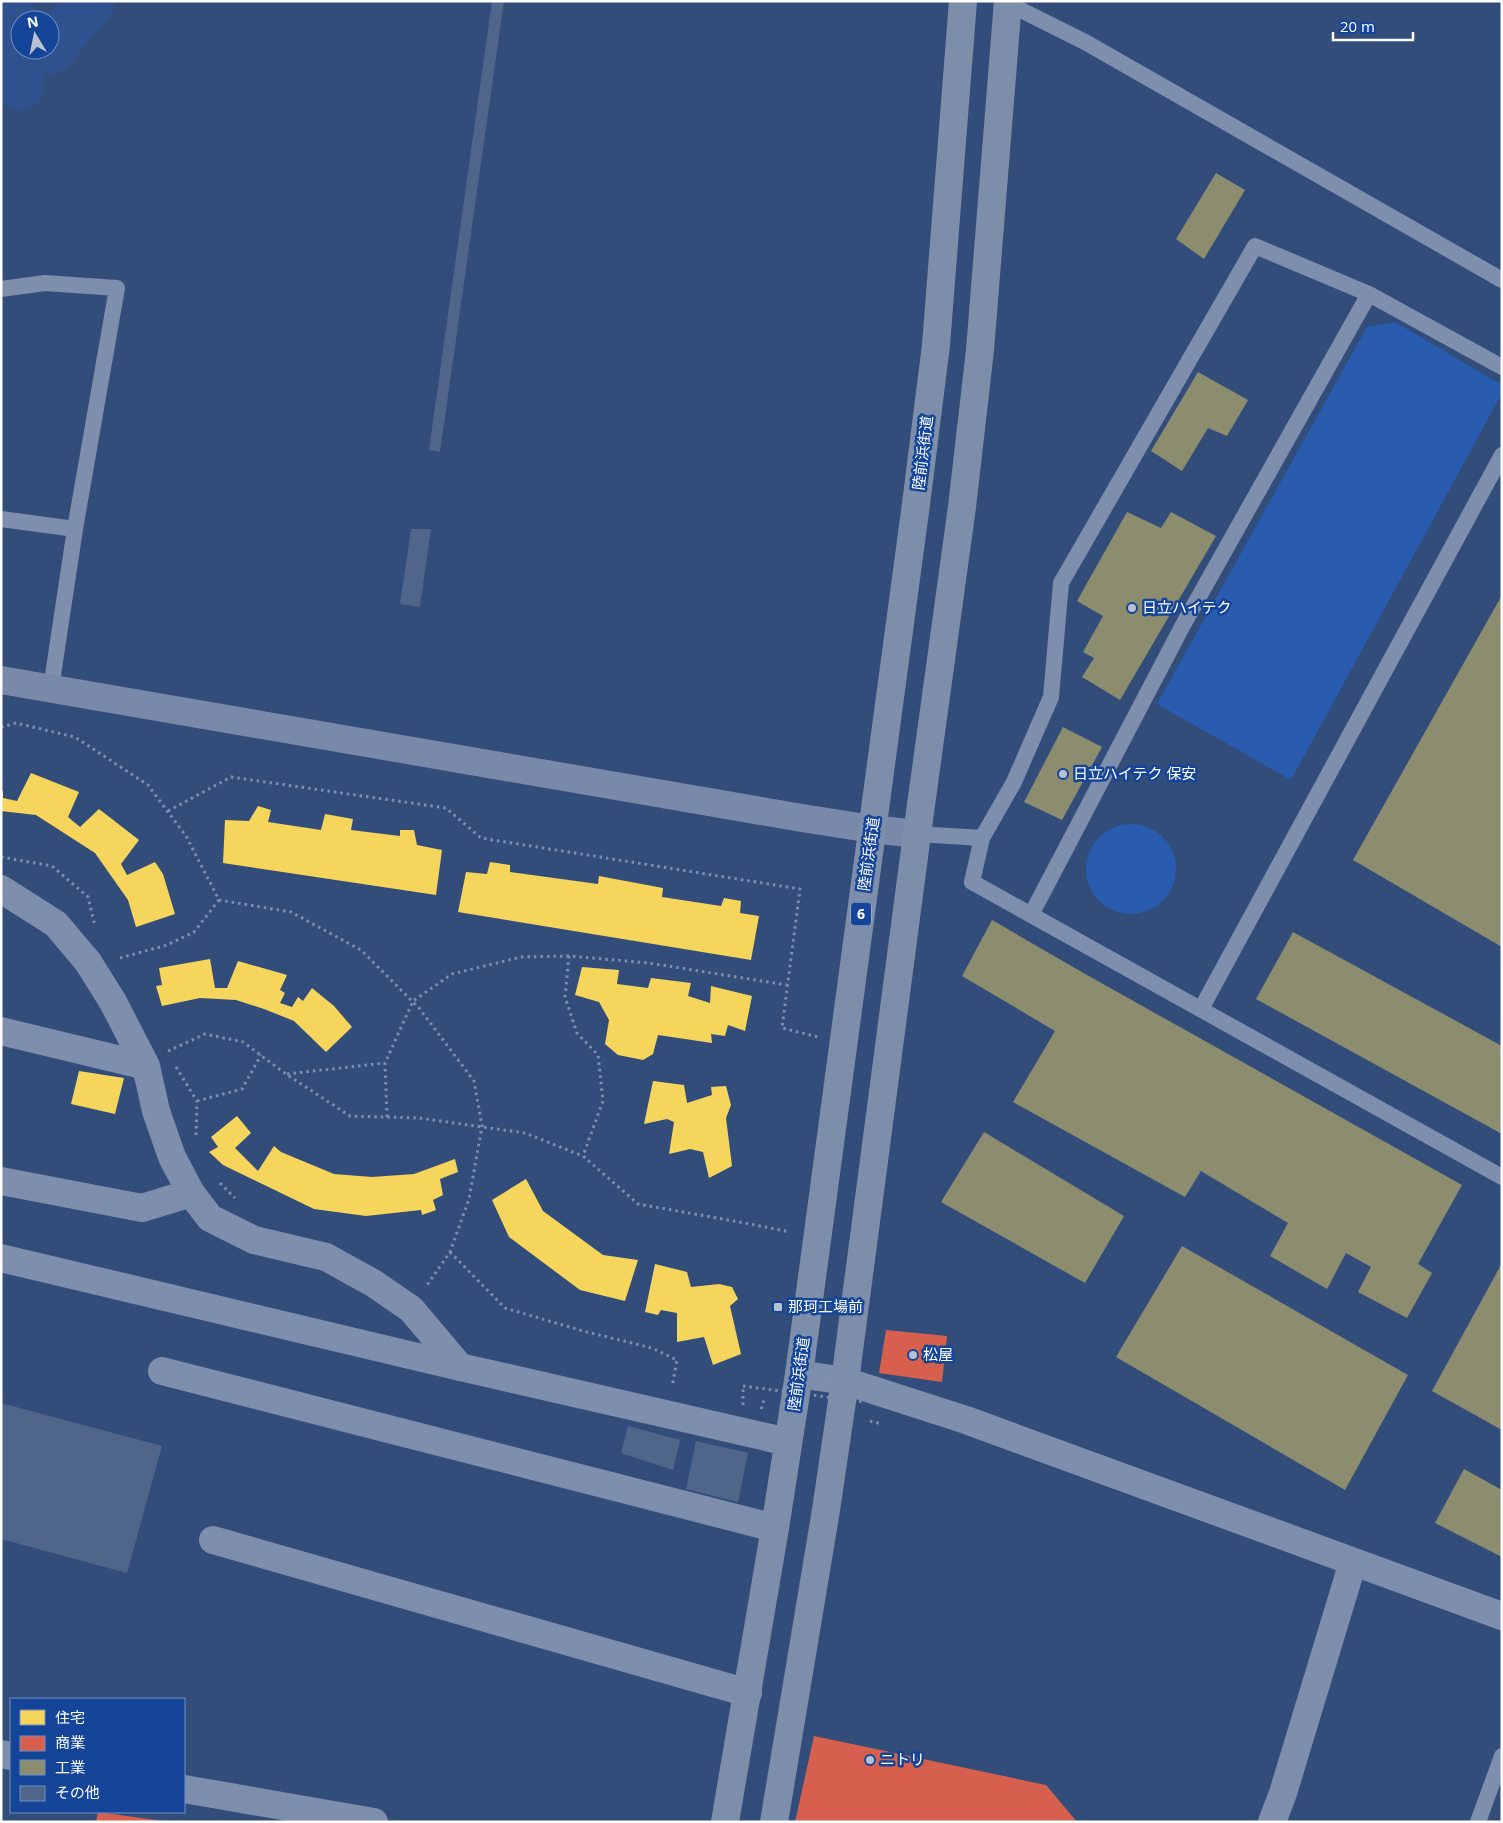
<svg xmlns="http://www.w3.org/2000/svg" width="1503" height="1823" viewBox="0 0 1503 1823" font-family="'Open Sans','Noto Sans JP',sans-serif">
	<rect width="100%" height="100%" fill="#334d7b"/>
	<path fill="#295baf" d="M1395 322 1502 385V393L1291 780 1157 704 1367 327Z
		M1086 869a45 45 0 1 1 90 0a45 45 0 1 1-90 0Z"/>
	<path fill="#f6d55c" d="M31 773 79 792 68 817 80 827 99 809 139 840 121 864 127 875 155 862 163 874 175 914 136 927 128 900 95 853 36 815 1 811V791H3V798L17 801Z
		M258 806 271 810 268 822 321 830 325 814 353 819 351 830 400 836V830H414L417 845 442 850 436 895 223 863 225 820 249 821Z
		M490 862 510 865V872L598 884 599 876 663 888 662 897 721 906 724 898 741 901 740 913 759 916 751 960 458 912 466 872 487 874Z
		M210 959 215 988H227L238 961 287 975 280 990 285 993 280 1003 292 1007 298 997 303 1001 312 988 334 1006 352 1027 326 1052 294 1021 264 1009 236 1000 200 998 162 1006 156 986 162 985 159 968Z
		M582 967 619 970 617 984 648 988 651 978 691 983 688 996 710 1003 711 986 752 996 745 1031 728 1025 725 1036 711 1034 712 1043 658 1035 653 1054 643 1060 618 1055 605 1044 609 1020 599 1002 575 995Z
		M79 1071 124 1078 115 1114 71 1104Z
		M653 1081 684 1085 687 1103 712 1095 711 1087 726 1086 731 1105 726 1118 732 1166 709 1178 703 1152 690 1149 669 1154 674 1122 667 1119 644 1124Z
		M237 1116 251 1133 235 1148 258 1171 274 1146 281 1152 334 1174 372 1177 414 1174 455 1159 458 1172 440 1179 443 1195 433 1200 436 1210 422 1215 421 1210 366 1216 314 1209 223 1165 209 1152 218 1147 211 1137Z
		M526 1179 543 1211 603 1255 638 1260 625 1301 580 1290 509 1237 492 1200Z
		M655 1264 687 1272 691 1287 719 1284 732 1287 738 1299 730 1306 741 1354 713 1365 704 1337 677 1342V1313L661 1310 658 1315 645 1312Z"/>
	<path fill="#d6604d" d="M886 1330 947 1336 942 1382 879 1373Z
		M814 1736 1046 1785 1077 1822H795Z
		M98 1812 163 1821V1822H96Z"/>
	<path fill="#8c8c6e" d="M1216 173 1245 190 1204 259 1176 239Z
		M1198 372 1248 400 1227 436 1208 428 1182 471 1151 451Z
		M1127 512 1161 528 1171 512 1216 536 1120 700 1082 677 1094 658 1083 652 1103 616 1077 601Z
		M1502 595V947L1353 860Z
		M1063 727 1102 747 1062 820 1024 802Z
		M992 920 1087 975 1462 1185 1418 1264 1432 1273 1407 1318 1358 1292 1371 1267 1346 1253 1327 1289 1270 1256 1288 1223 1201 1171 1185 1197 1013 1102 1055 1031 962 976Z
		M1293 932 1502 1046V1134L1256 999Z
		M984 1132 1124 1216 1085 1283 941 1202Z
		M1182 1246 1408 1375 1345 1490 1116 1357Z
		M1502 1263V1430L1432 1391Z
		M1464 1469 1502 1490V1557L1435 1523Z"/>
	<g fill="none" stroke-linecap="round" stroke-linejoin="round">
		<path stroke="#2f518e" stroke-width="49" d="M9 1 20 86
			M50 50 90 1"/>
	</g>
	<path fill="#50658a" d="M492 1H504L440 452 429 450Z
		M411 529H431L420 607 400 604Z
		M1 1403 162 1446 127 1573 1 1539Z
		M628 1426 680 1440 673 1470 621 1453Z
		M696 1441 748 1453 738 1502 686 1489Z"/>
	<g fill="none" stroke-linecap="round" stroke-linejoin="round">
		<path stroke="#7e8ead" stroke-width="3" stroke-dasharray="2.5 4" stroke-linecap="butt" d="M1 727 16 723 75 737 148 785 186 836 219 900 291 912 361 950 419 1008 474 1081 482 1126 469 1199 450 1252 425 1288
			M168 811 231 777 446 808 481 838 800 889 782 1028 818 1037
			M1 857 52 866 88 897 95 926
			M569 956 565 997 577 1033 598 1055 603 1101 583 1156
			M120 958 167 945 194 932 219 900
			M168 1051 205 1034 243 1042 286 1074 350 1116 419 1118 525 1133 583 1156 638 1204 745 1223 790 1232
			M176 1067 197 1101 196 1139
			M287 1074 385 1063
			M197 1101 242 1089 261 1055
			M387 1117 385 1063 413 1001 452 974 521 957 569 956 649 963 787 985
			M220 1183 235 1198
			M450 1252 505 1308 583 1331 652 1348 677 1360 672 1387
			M743 1405V1386
			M761 1409 764 1400
			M870 1421 882 1424"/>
		<path stroke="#7e8ead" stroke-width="16" d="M1003 1 1085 42 1502 280
			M1 289 45 283 117 288 75 529 51 688
			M1502 367 1369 294 1255 246 1061 583 1051 697 1014 782 982 838 972 882 1502 1177
			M1 519 75 529
			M917 834 982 838
			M1031 915 1183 625 1369 294
			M1201 1009 1502 455
			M1478 1822 1502 1756"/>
		<path stroke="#7e8ead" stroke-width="28" d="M1 889 56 924 88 962 113 1002 146 1066 156 1111 172 1157 191 1193 210 1218 254 1240 326 1257 373 1283 411 1309 460 1367
			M1 1031 146 1066
			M1 1181 142 1208 191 1193
			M1 1258 460 1367 788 1442
			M162 1371 775 1528
			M799 1374 845 1381 966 1420 1502 1616
			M213 1540 748 1693
			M1 1754 11 1756
			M184 1789 374 1822
			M1272 1822 1283 1793 1353 1562"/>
		<path stroke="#7989a9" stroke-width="28" d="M1 680 802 818 872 829 917 834"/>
		<path stroke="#7d8eab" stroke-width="28" d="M725 1822 775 1528 799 1374 916 504 936 345 963 1
			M774 1822 826 1510 845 1381 917 834 962 507 980 350 1008 1"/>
		<path stroke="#7e8ead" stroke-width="3" stroke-dasharray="2.5 4" stroke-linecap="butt" d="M743 1386 865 1402"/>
	</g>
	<g fill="#b8c1d1" stroke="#154599" stroke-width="2">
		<circle cx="1132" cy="608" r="5"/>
		<circle cx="1063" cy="774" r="5"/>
		<rect x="773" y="1302" width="10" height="10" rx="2.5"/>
		<circle cx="913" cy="1355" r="5"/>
		<circle cx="870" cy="1760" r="5"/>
	</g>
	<g text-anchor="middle" stroke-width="5" stroke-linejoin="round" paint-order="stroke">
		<rect fill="#154599" stroke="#b9c7e0" stroke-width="1" x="851" y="902.5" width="20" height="23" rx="4"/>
		<g font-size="14" font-weight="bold" fill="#fff">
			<text x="861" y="919">6</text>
		</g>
		<g font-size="15" fill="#fff" stroke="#154599">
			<text transform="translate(923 453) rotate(-83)" y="5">陸前浜街道</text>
			<text transform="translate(869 854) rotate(-82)" y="5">陸前浜街道</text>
			<text transform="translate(799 1374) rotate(-82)" y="5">陸前浜街道</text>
		</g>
		<g font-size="15" fill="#fff" stroke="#154599" text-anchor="start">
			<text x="1142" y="613">日立ハイテク</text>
			<text x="1073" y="779">日立ハイテク 保安</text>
			<text x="788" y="1312">那珂工場前</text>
			<text x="923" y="1360">松屋</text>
			<text x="880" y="1765">ニトリ</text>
		</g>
	</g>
	<rect width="1503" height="1823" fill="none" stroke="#ffffff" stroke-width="5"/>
	<rect x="10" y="1698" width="175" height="115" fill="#154599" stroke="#738fc2"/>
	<rect x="20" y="1710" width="25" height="15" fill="#f6d55c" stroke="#738fc2"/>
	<text x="55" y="1723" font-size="15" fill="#ffffff">住宅</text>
	<rect x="20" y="1736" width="25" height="15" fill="#d6604d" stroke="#738fc2"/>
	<text x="55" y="1748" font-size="15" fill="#ffffff">商業</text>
	<rect x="20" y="1760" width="25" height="15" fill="#8c8c6e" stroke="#738fc2"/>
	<text x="55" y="1773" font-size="15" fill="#ffffff">工業</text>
	<rect x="20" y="1786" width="25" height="15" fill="#50658a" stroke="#738fc2"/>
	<text x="55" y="1798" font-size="15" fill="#ffffff">その他</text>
	<g transform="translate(35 35) rotate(350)"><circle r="24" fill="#154599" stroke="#738fc2"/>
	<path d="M0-4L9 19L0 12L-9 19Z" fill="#b8c1d1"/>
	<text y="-8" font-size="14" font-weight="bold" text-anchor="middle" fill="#ffffff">N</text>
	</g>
	<path d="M1333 32v8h80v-8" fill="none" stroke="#ffffff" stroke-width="2.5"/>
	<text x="1340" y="32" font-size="15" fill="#ffffff" stroke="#154599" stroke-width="4" paint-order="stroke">20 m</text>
</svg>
